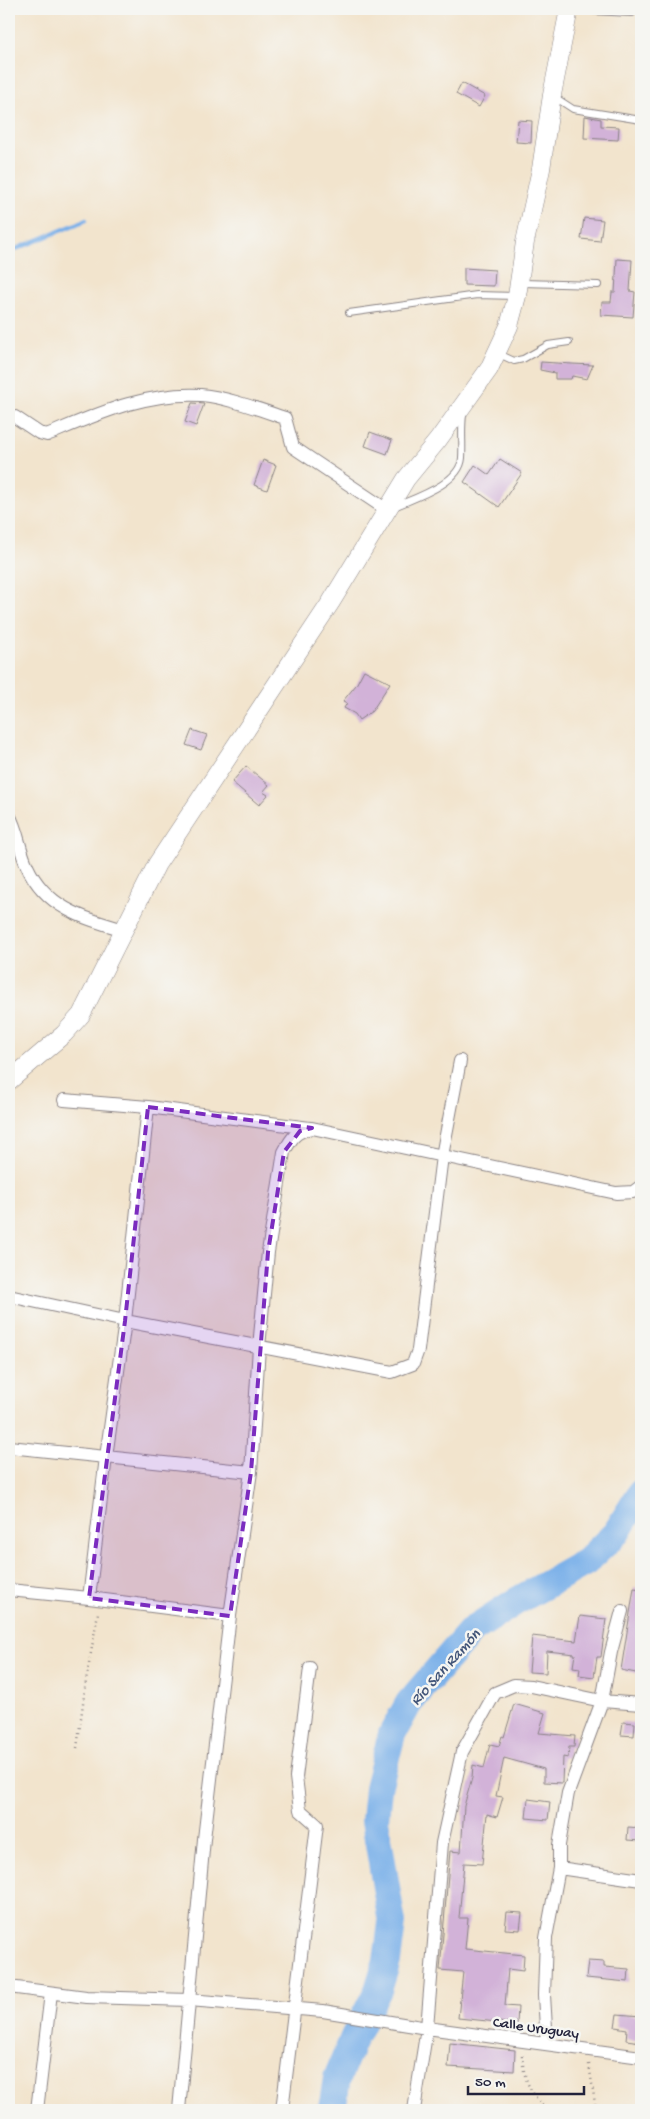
<svg xmlns="http://www.w3.org/2000/svg" width="650" height="2119" viewBox="0 0 650 2119" font-family="'Gochi Hand',sans-serif">
	<rect width="100%" height="100%" fill="#f6f6f2"/>
	<filter id="ink" filterUnits="userSpaceOnUse"><feTurbulence type="fractalNoise" baseFrequency=".02" numOctaves="2"/><feDisplacementMap in="SourceGraphic" scale="10" xChannelSelector="R" yChannelSelector="G"/><feConvolveMatrix kernelMatrix="1 2 1 2 8 2 1 2 1" color-interpolation-filters="sRGB"/></filter>
	<filter id="wash" filterUnits="userSpaceOnUse"><feTurbulence type="fractalNoise" baseFrequency=".0096" numOctaves="4" result="noise"/><feDisplacementMap in="SourceGraphic" scale="20" xChannelSelector="R" yChannelSelector="G"/><feGaussianBlur stdDeviation="1.12" result="paint"/><feColorMatrix in="noise" values="0 0 0 0 0 0 0 0 0 0 0 0 0 0 0 0 0 1.4 0 .05"/><feComposite in="paint" operator="in"/></filter>
	<g filter="url(#wash)">
		<rect width="100%" height="100%" fill="#f2e4cd"/>
		<g fill="none" stroke-linecap="round" stroke-linejoin="round">
			<path stroke="#7bb1e9" stroke-width="4.5" d="M9 252 86 220"/>
			<path stroke="#7bb1e9" stroke-width="28" d="M332 2110 337 2078 354 2037 378 1990 387 1961 392 1923 375 1820 378 1788 392 1734 409 1703 472 1630 515 1602 586 1562 616 1533 641 1493"/>
		</g>
		<g id="blocks">
			<path fill="#d2b2d8" d="M462 83 485 96 479 107 456 94Z
				M585 116 601 119V126L619 127 618 140 584 138Z
				M518 120 532 121 531 143 516 142Z
				M584 218 603 220 600 241 581 239Z
				M617 259 632 260 630 291 635 292 633 317 601 315 602 302H611L612 292H615Z
				M464 268 495 270 494 286 464 285Z
				M541 362 572 364 593 365 587 379 572 376 571 379H555V373L540 370Z
				M192 403 204 404 196 426 185 422Z
				M370 432 392 440 387 454 365 446Z
				M500 459 522 473 499 507 464 482 475 465 489 475Z
				M263 460 276 465 267 490 254 485Z
				M364 670 390 683 372 711 359 720 355 714 344 708 347 703 343 701 356 685Z
				M192 730 207 735 201 750 186 745Z
				M246 766 269 785 263 792 268 795 259 805 232 782Z
				M634 1588 641 1589V1674L621 1670Z
				M580 1616 606 1619 601 1657H597L594 1677 579 1675 580 1668 573 1667 575 1654 547 1651 546 1673 529 1672 532 1636 576 1641Z
				M514 1704 545 1713 539 1733 575 1736 574 1747H569L568 1758 563 1757 562 1783 544 1782V1769L504 1758 496 1796 503 1797 497 1817 487 1814 482 1864 464 1863 459 1918H468L465 1949 524 1955 523 1971 508 1969 505 2006 518 2007 517 2024 458 2018 463 1972 440 1970 450 1851 461 1852 464 1806 472 1778 473 1765 484 1768 490 1744 499 1746 502 1736 504 1737Z
				M623 1722 635 1723 634 1736 621 1735Z
				M528 1799 550 1802 548 1820 526 1818Z
				M628 1827 641 1828V1841L627 1840Z
				M507 1912 522 1913 520 1930 505 1929Z
				M588 1961 604 1962V1967L629 1969 628 1982 586 1978Z
				M617 2014 641 2016V2042L626 2040 627 2029 615 2027Z
				M450 2043 515 2050 514 2071 448 2067Z"/>
		</g>
	</g>
	<g filter="url(#ink)">
		<use href="#blocks" fill-opacity="0" stroke="#8a8384" stroke-width="1"/>
		<g fill="none" stroke-linecap="round" stroke-linejoin="round">
			<g stroke="#8a8384" stroke-width="8">
				<path id="service" d="M571 10 632 13
					M553 96 573 109 641 120
					M522 283 598 285
					M349 313 477 295 516 296
					M499 354 514 361 523 359 548 345 569 342
					M394 507C414 498 460 484 462 458 463 444 461 430 463 415"/>
			</g>
			<g stroke="#8a8384" stroke-width="14">
				<path id="minor" d="M15 417 39 433 47 435C98 414 145 392 201 395 226 397 261 410 285 418L293 447 387 510
					M9 815C18 831 19 849 27 866 46 908 83 918 124 930
					M64 1100 148 1107 310 1128
					M9 1296 125 1321 392 1372 413 1364 418 1350 442 1156 460 1061
					M9 1447 251 1472
					M9 1590 89 1598 230 1616
					M89 1598 106 1457 125 1321 148 1107
					M559 1868 641 1880
					M9 1987 86 1997 189 2000 323 2011 427 2028 641 2057
					M547 2044 544 1995 546 1938 559 1868V1845L568 1793 602 1701 611 1652 622 1611
					M37 2110 51 1993
					M179 2110 204 1839 230 1616 251 1472 259 1347 268 1252 284 1152C292 1137 295 1132 312 1128L616 1193 633 1192 641 1186
					M282 2110 317 1825 300 1810 296 1777 310 1668
					M414 2110 427 2028 442 1843 462 1752 495 1693 514 1685 531 1686 602 1701 641 1704"/>
			</g>
			<g stroke="#8a8384" stroke-width="19">
				<path id="secondary" d="M9 1081 64 1034 81 1015 157 864 331 602 406 479 438 440 489 369 509 326 517 296 525 242 541 169 552 95 569 9"/>
			</g>
			<path stroke="#8a8384" stroke-width="2.5" stroke-dasharray="1 4" stroke-linecap="butt" d="M77 1748 86 1681 98 1613
				M522 2055C524 2081 529 2091 547 2110
				M589 2064 596 2110"/>
			<use href="#service" stroke="#fff" stroke-width="6"/>
			<use href="#minor" stroke="#fff" stroke-width="12"/>
			<use href="#secondary" stroke="#fff" stroke-width="18"/>
		</g>
	</g>
	<path fill="#7b2cbf" fill-opacity="0.2" stroke="#7b2cbf" stroke-width="4" stroke-dasharray="10 6" stroke-linejoin="round" d="M148 1107 312 1128 300 1131 284 1152 268 1252 251 1472 230 1616 89 1598 125 1321Z"/>
	<g text-anchor="middle" stroke-width="5" stroke-linejoin="round" paint-order="stroke">
		<g font-size="15" fill="#22223b" stroke="#f6f6f2">
			<text transform="translate(536 2027) rotate(8)" y="5">Calle Uruguay</text>
		</g>
		<g font-size="16" font-style="italic" fill="#415478" stroke="#f6f6f2">
			<text transform="translate(444 1666) rotate(-48)" y="6">Río San Ramón</text>
		</g>
	</g>
	<rect width="650" height="2119" fill="none" stroke="#f6f6f2" stroke-width="30"/>
	<path d="M468 2086v8h116v-8" fill="none" stroke="#22223b" stroke-width="2.5"/>
	<text x="475" y="2086" font-size="15" fill="#22223b" stroke="#f6f6f2" stroke-width="4" paint-order="stroke">50 m</text>
</svg>
